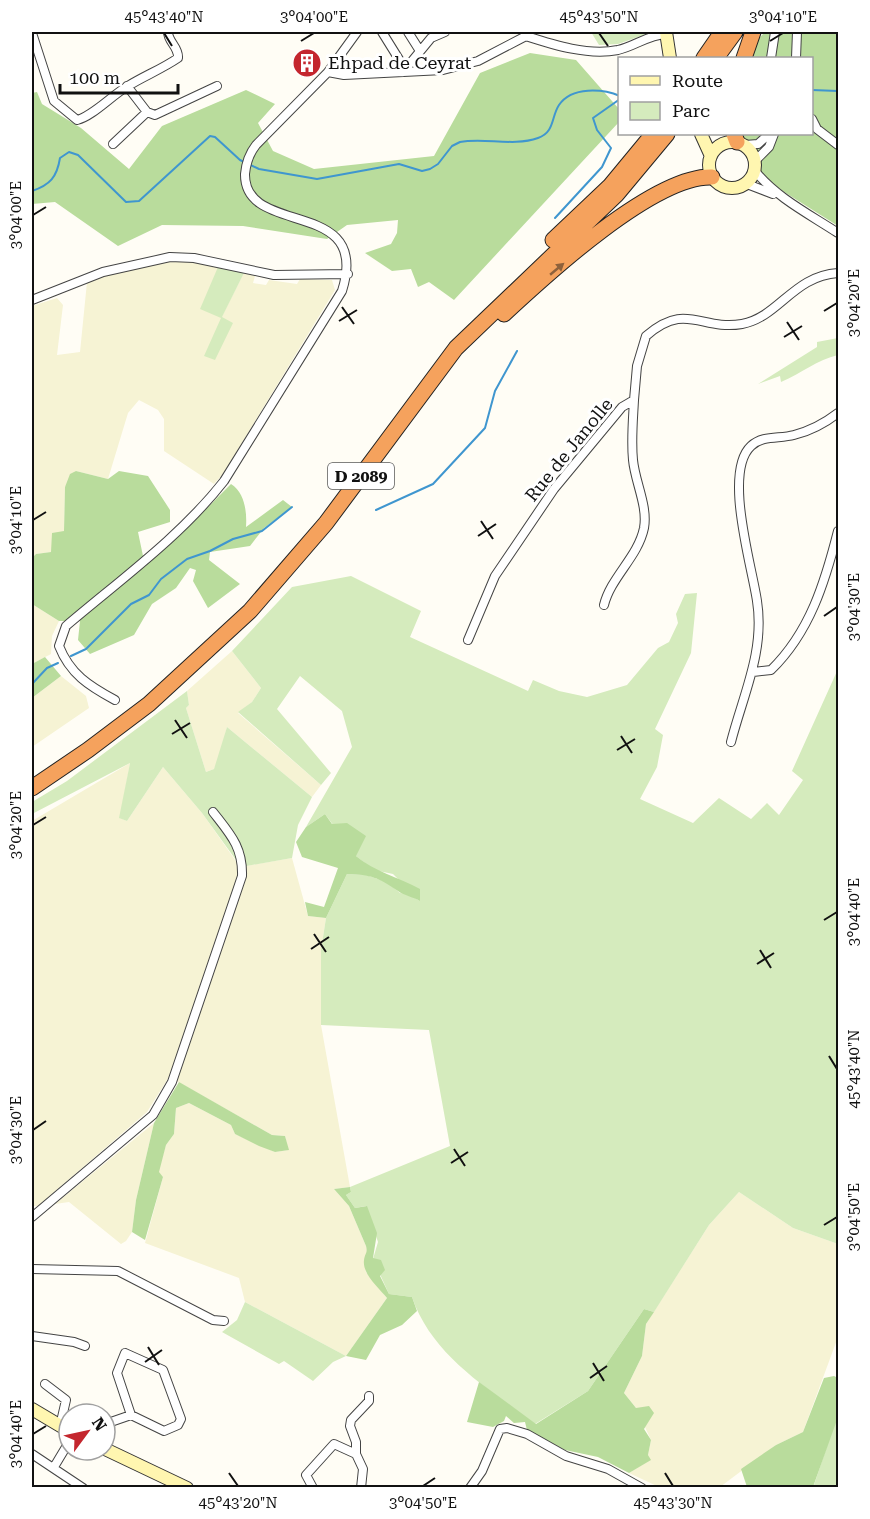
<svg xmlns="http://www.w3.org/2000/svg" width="870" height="1519" viewBox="0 0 870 1519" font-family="'Roboto Serif',serif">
	<rect width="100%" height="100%" fill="#fffdf5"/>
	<path fill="#f6f3d4" d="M192 261 218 267 221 318 244 273 255 276 253 283 266 285 269 280 297 284 300 279 332 280 335 290 223 474 214 484 164 451V419L158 410 139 400 128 413 108 479 76 471 65 487 64 531 51 552 36 554 32 558V306L57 298 63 305 57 355 80 352 87 282 106 274 168 262Z
		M32 604 59 621 52 636 51 654 32 664Z
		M232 651 261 688 252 702 238 713 321 785 312 797 227 727 219 758 214 769 206 772 186 708 189 705 187 691Z
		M61 676 86 696 89 708 32 747V698Z
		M130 763 120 818 127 821 163 767 202 813 240 867 292 858 308 916 326 918 321 950V1025L350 1187 334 1189 349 1206 366 1246 368 1251 364 1261 366 1272 387 1298 346 1356 245 1302 239 1278 145 1243 163 1177 158 1172 166 1145 174 1134 176 1108 189 1103 231 1125 235 1134 275 1152 288 1150 285 1136 272 1135 169 1077 147 1112 38 1206H32V821Z
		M154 1123 136 1200 132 1232 126 1241 121 1244 69 1202 55 1204Z
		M739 1192 793 1228 838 1244V1337L803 1432 776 1445 720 1487H659L629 1473 650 1460 648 1455 651 1440 636 1408 624 1393 642 1356 646 1324 709 1225Z"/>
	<path fill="#d5ebbd" d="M591 32H652L618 44 599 45Z
		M218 267 244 273 222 317 233 323 215 360 204 356 221 318 200 309Z
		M838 338V355C817 360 802 373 781 382L780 376 758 384 817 347V342Z
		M351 576 421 611 410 637 528 691 533 680 559 691 587 697 627 685 658 648 669 642 678 623 676 614 685 594 697 593 691 653 655 729 663 735 657 767 640 799 693 823 719 798 751 819 767 803 779 815 803 780 792 771 838 669V1244L793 1228 739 1192 709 1225 654 1312 644 1309 588 1391 535 1424C488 1388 432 1356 412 1297L389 1294 373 1259 378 1242 366 1206 355 1208 346 1195 351 1192 350 1187 450 1146 429 1030 321 1025V950L326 918 347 874 366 875 387 882 400 893 408 894 420 901 393 874 374 870 356 856 325 814 306 827 352 747 342 711 300 676 277 709 331 773 321 785 238 712 252 702 261 688 232 651 292 587Z
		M187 691 189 705 186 708 206 772 214 769 227 727 312 797 298 825 292 858 241 867 202 813 163 767 127 821 119 818 130 763 32 814V802L67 781Z
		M245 1302 346 1356 333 1362 313 1381 284 1361 279 1364 222 1332 237 1320Z
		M838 1417V1487L813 1488 835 1422Z"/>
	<path fill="#b9dc9c" d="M765 32H838V226L770 183 728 134H812V58H740Z
		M530 53 576 60 619 109V122L454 300 429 282 418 287 411 269 392 271 365 253 391 244 397 233 398 220 347 225 327 239 243 226 162 225 118 246 55 202 32 204V93L37 92 42 104 81 128 129 169 162 126 246 90 275 104 258 123 273 151 314 169 434 156 480 73Z
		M76 471 108 479 119 471 148 476 170 510V522L138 532 143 556 189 526 231 484C245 493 247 512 246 527L283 500 292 507 264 528 250 546 210 552 209 560 240 584 208 608 193 581 196 570 190 568 176 588 152 604 134 635 90 654 78 640 80 621H59L32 604V558L36 554 51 552 52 533 64 531 65 487 70 474Z
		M45 657 61 676 32 698V664Z
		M325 814 332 824 347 823 366 836 356 856C375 872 398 877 420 889V901C413 897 403 895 398 891 377 877 372 875 347 874L326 918 308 916 305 902 324 907 338 868 302 857 296 842 306 827Z
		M179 1082 272 1135 285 1136 289 1150 275 1152 259 1146 235 1134 231 1125 189 1103 176 1108 174 1134 166 1145 159 1172 163 1177 145 1240 132 1232 136 1200 154 1123Z
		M350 1187 351 1192 346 1195 355 1208 367 1206 377 1233 373 1258 381 1260 385 1270 380 1276 389 1294 412 1297 417 1311 402 1325 380 1335 366 1360 346 1356 387 1298C379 1288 362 1274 364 1260 365 1253 368 1253 366 1246L349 1206 334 1189Z
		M644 1309 654 1312 646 1324 642 1356 624 1393 636 1408 649 1406 654 1413 644 1429 651 1440 648 1455 651 1460 629 1473 598 1457 565 1450 527 1430 525 1422 514 1423 506 1416 504 1421 493 1427 467 1422 479 1382 536 1424 588 1391Z
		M834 1376 838 1378V1417L813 1487H747L741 1469 776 1445 803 1432 824 1378Z"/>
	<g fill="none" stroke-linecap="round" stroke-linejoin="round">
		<path stroke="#3f96cf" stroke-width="2" d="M812 90 838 91
			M32 191C50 185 57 177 60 158L69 152 78 155 126 202 139 201 210 136 215 137 240 160 259 169 317 179 399 164 422 171 430 169 438 164 452 146 460 142C484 137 513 147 538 138 555 132 551 117 559 105 572 86 603 89 620 96
			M555 218 602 167 611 148 597 130 593 118 620 99
			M376 510 433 484 485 428 495 391 517 351
			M71 656 86 649 131 604 149 595 161 579 187 559 210 551 233 539 262 531 292 507
			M32 684 47 668 58 663"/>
		<g stroke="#444" stroke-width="10">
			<path id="street" d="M382 32 405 69
				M408 32 420 51
				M32 33 54 101 77 120C93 116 112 95 128 86 144 76 162 69 178 58 179 47 168 42 168 32
				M771 58 775 32
				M796 58 797 32
				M328 72 344 75 443 70 478 61 526 36C554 45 588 56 618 50 635 46 648 35 666 34
				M403 72 431 38 445 32
				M127 86 147 112 155 115 217 86
				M812 119 817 129 838 145
				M113 144 147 112
				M745 145 758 144 769 134
				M755 161 769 147 774 134
				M755 171C777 198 809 214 838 233
				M747 184 773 194
				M32 300 103 272 170 257 194 258 274 275 348 274
				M604 605C611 577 638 557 644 528 648 506 635 482 633 460 631 440 633 420 634 400
				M468 640 495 576 554 489 622 407 634 400 637 366 646 336C686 301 701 331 742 324 779 317 793 276 838 273
				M753 672 771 670C810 632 825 582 838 531
				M115 700C89 686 70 674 59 646L66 626C120 580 180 537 224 481L342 291C372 196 244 238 245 174 246 163 249 154 256 145L328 72 357 32
				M731 742C743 695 765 651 757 601 752 566 723 472 751 446 763 435 779 439 794 435 810 431 825 423 838 413
				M32 1217 153 1115 172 1082 242 876C243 847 230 834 213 812
				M32 1269 118 1271 213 1320 224 1321
				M32 1336 74 1342 85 1346
				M125 1353 163 1370 181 1419 178 1425 164 1431 131 1415 117 1373Z
				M45 1384 66 1400 60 1426
				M105 1424 131 1415
				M32 1454 83 1488
				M54 1467 69 1442
				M313 1488 306 1475 334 1444 356 1454
				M361 1488 363 1469 356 1454V1442L350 1426 351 1420 369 1401V1396
				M470 1488 482 1471 500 1429 507 1428 527 1434 566 1456 608 1469 642 1488"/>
		</g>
		<g stroke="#333" stroke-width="14">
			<path id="secondary" d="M666 32 670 58
				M701 134 711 156
				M709 165a23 23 0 1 1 46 0a23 23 0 1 1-46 0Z
				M32 1409 69 1431
				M105 1449 187 1488"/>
		</g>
		<g stroke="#222" stroke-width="17">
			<path id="highway" d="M704 58 722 32
				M716 58 735 32
				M744 58 753 32
				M734 134 737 142
				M553 240 610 186 653 134
				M504 314C546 275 654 175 712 177
				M32 788 88 750 149 704 250 611 326 523 456 348 617 194 667 134"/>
		</g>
		<use href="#street" stroke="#fff" stroke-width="8"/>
		<use href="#secondary" stroke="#fff6b0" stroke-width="12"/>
		<use href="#highway" stroke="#f5a25d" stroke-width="15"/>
	</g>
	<defs><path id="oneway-solid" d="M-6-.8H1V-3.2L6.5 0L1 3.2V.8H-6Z" transform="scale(1.5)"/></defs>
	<use fill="#8e613b" href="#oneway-solid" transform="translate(557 269) rotate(-40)"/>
	<path fill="none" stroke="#111" stroke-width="2" d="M164 33 172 46M599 33 608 46M301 41 314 33M770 41 783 33M33 215 46 207M342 307 354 324M824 311 837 303M339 321 357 310M787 322 799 340M784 337 802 326M33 520 46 512M481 521 493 539M478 536 496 524M824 616 837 607M175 720 187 738M172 734 190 723M621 736 632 753M617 750 635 739M33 825 46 817M824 920 837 912M314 934 326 952M311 949 329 937M760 950 771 968M757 964 774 953M829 1056 837 1069M33 1130 46 1121M454 1149 465 1166M451 1163 468 1152M824 1225 837 1217M148 1347 159 1365M145 1362 162 1350M593 1363 604 1381M590 1378 607 1366M33 1434 46 1426M229 1473 238 1486M665 1473 673 1486M423 1486 435 1478"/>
	<defs>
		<g id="building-disc" transform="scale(1.5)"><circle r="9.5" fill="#c4262e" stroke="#fff"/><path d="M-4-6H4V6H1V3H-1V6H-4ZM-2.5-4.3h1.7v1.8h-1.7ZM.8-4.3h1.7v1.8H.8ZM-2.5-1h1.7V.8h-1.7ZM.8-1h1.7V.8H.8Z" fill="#fff"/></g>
	</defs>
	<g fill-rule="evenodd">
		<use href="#building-disc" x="307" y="63"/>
	</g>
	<g text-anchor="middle" stroke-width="6" stroke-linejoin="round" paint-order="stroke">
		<rect fill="#fff" stroke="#585858" stroke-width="1.5" x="328" y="463" width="66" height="26" rx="4.5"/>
		<g font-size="16" font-weight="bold" fill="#111">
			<text x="361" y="482">D 2089</text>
		</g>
		<g font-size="18" fill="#111" stroke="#fff" text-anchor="start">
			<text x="328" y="69">Ehpad de Ceyrat</text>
		</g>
		<g font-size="18" fill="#111" stroke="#fff">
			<text transform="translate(569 450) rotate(-51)" y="6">Rue de Janolle</text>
		</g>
	</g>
	<rect width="870" height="1519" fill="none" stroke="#ffffff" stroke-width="66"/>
	<rect x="618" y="57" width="195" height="78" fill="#ffffff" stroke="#a0a0a0" stroke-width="1.5"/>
	<rect x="630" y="76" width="30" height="9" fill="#fff6b0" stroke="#a0a0a0" stroke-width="1.5"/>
	<text x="672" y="87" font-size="18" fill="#111111">Route</text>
	<rect x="630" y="102" width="30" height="18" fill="#d5ebbd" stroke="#a0a0a0" stroke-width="1.5"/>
	<text x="672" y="117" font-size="18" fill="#111111">Parc</text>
	<g transform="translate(87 1432) rotate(57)"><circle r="28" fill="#ffffff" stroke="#a0a0a0" stroke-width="1.5"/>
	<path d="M0-4.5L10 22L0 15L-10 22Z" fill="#c4262e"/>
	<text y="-9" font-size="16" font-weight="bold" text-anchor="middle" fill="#111111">N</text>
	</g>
	<path d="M60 84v9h118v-9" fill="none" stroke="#111111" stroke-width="3"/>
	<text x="69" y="84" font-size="18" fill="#111111" stroke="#ffffff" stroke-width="4.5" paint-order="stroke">100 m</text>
	<rect x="33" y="33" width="804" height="1453" fill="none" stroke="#111" stroke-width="2"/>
	<g font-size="15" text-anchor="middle" fill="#111">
		<text x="164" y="22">45°43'40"N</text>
		<text x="314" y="22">3°04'00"E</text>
		<text x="599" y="22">45°43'50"N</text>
		<text x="783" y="22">3°04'10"E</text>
		<text transform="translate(16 215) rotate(-90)" y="5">3°04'00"E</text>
		<text transform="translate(854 303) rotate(-90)" y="5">3°04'20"E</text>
		<text transform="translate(16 520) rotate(-90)" y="5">3°04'10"E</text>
		<text transform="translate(854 607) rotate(-90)" y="5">3°04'30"E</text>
		<text transform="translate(16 825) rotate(-90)" y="5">3°04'20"E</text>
		<text transform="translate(854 912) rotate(-90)" y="5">3°04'40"E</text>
		<text transform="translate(854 1069) rotate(-90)" y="5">45°43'40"N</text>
		<text transform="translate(16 1130) rotate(-90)" y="5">3°04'30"E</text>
		<text transform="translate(854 1217) rotate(-90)" y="5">3°04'50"E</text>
		<text transform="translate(16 1434) rotate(-90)" y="5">3°04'40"E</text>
		<text x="238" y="1508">45°43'20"N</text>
		<text x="423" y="1508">3°04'50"E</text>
		<text x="673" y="1508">45°43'30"N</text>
	</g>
</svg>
